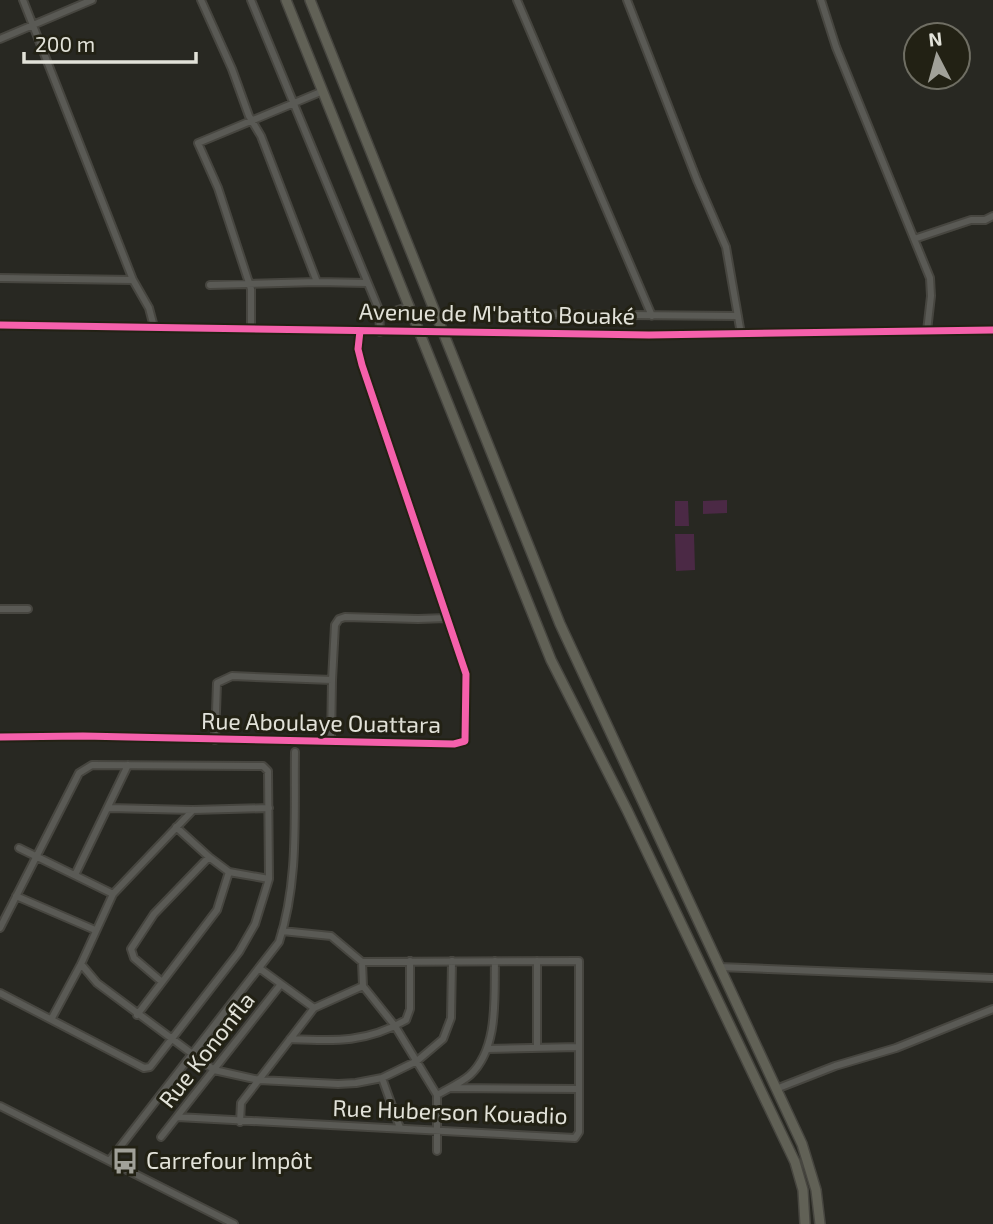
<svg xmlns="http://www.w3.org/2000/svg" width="993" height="1224" viewBox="0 0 993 1224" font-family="'Exo 2',sans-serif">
	<rect width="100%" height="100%" fill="#282822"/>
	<path fill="#4b2945" d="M727 500V513L703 514V501Z
		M675 501H688L689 526H675Z
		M675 534H694L695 570 676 571Z"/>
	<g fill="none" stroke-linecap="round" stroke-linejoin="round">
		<g stroke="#474640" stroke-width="10">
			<path id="minor" d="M23 0 133 280 149 308 154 327
				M201 0 232 69 249 116 261 136 317 282
				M251 0 379 310 380 332
				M517 0 652 316
				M627 0 697 180 726 247 741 334
				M821 0 836 47 930 278 931 296 927 331
				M0 39 92 0
				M914 239 971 220H985L993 216
				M0 278 133 280
				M210 285 317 282 367 283
				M520 314 738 316
				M380 316 410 306
				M0 325 649 335 993 330
				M251 329V289L218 188 198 143 323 91
				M0 609H28
				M0 737 83 736 454 744 465 741 466 674 362 365 358 349 360 331
				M215 740 217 683 232 676 332 680 335 625 339 619 345 617 418 619 447 618
				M331 742 332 680
				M109 808 193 810 269 808
				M176 827 209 857 229 872 269 879
				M19 848 113 894
				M75 875 128 765
				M16 896 95 930
				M0 928 79 773 92 765 263 766 268 771 269 879 255 924 239 952 150 1067 144 1068 0 993
				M537 961V1048
				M362 962 363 986 395 1026 437 1095V1151
				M81 964 97 983 214 1070 259 1080 338 1084 356 1083 382 1078 417 1061 443 1039 451 1018 452 961
				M719 967 993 978
				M259 968 314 1008 363 986
				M162 982 134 958 131 949 154 914 209 857
				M137 1015 217 910 229 872
				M52 1018 81 964 113 894 193 810
				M290 1039C335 1041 366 1043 406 1020L410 1009V961
				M487 1049 579 1047
				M382 1078 400 1128
				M451 1088 579 1089
				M776 1089 835 1066 896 1048 993 1009
				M437 1095C447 1089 461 1083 470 1075 499 1048 494 997 495 961
				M0 1106 234 1224
				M177 1117 575 1138 579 1132V961L362 962 331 936 282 931
				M240 1122 241 1103 314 1008
				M161 1137 281 984
				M110 1160 279 942C299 881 294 815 295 752"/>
		</g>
		<g stroke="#474640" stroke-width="12">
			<path id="highway" d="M286 0 551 660 627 810 795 1162 803 1190 805 1224
				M310 0 560 624 802 1144 816 1190 820 1224"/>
		</g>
		<use href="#minor" stroke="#5a5a55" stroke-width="6"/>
		<use href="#highway" stroke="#616156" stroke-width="9"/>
		<g stroke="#222114" stroke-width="11">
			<path id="cycleway" d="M0 325 649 335 993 330
				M0 737 83 736 454 744 465 741 466 674 362 365 358 349 360 331"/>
		</g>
		<use href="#cycleway" stroke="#f560ab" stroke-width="7"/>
	</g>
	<defs>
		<g id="bus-bare" transform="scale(2.1)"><path d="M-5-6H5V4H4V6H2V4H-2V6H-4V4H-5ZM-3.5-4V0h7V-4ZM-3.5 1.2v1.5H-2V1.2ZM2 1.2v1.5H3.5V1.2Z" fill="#a1a199" stroke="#222114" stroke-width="2.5" paint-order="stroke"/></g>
	</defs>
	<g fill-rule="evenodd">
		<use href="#bus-bare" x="125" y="1161"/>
	</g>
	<g text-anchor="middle" stroke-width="6" stroke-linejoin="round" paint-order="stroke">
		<g font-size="23" fill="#e2e2d9" stroke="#222114">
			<text transform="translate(497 314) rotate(1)" y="8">Avenue de M'batto Bouaké</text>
			<text transform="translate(321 723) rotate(1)" y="8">Rue Aboulaye Ouattara</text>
			<text transform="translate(207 1050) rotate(-52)" y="8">Rue Kononfla</text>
			<text transform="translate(450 1112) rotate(2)" y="8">Rue Huberson Kouadio</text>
		</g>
		<g font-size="23" fill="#e2e2d9" stroke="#222114" text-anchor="start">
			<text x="146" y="1169">Carrefour Impôt</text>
		</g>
	</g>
	<g transform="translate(937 56) rotate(354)"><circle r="33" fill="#222114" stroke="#6f6e63" stroke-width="2"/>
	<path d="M0-5L12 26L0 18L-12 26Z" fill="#a1a199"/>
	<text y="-10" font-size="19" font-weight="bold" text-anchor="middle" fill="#e2e2d9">N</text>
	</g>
	<path d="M24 52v10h172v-10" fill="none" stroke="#e2e2d9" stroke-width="3.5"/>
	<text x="35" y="52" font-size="21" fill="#e2e2d9" stroke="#222114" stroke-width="5" paint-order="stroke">200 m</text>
</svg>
